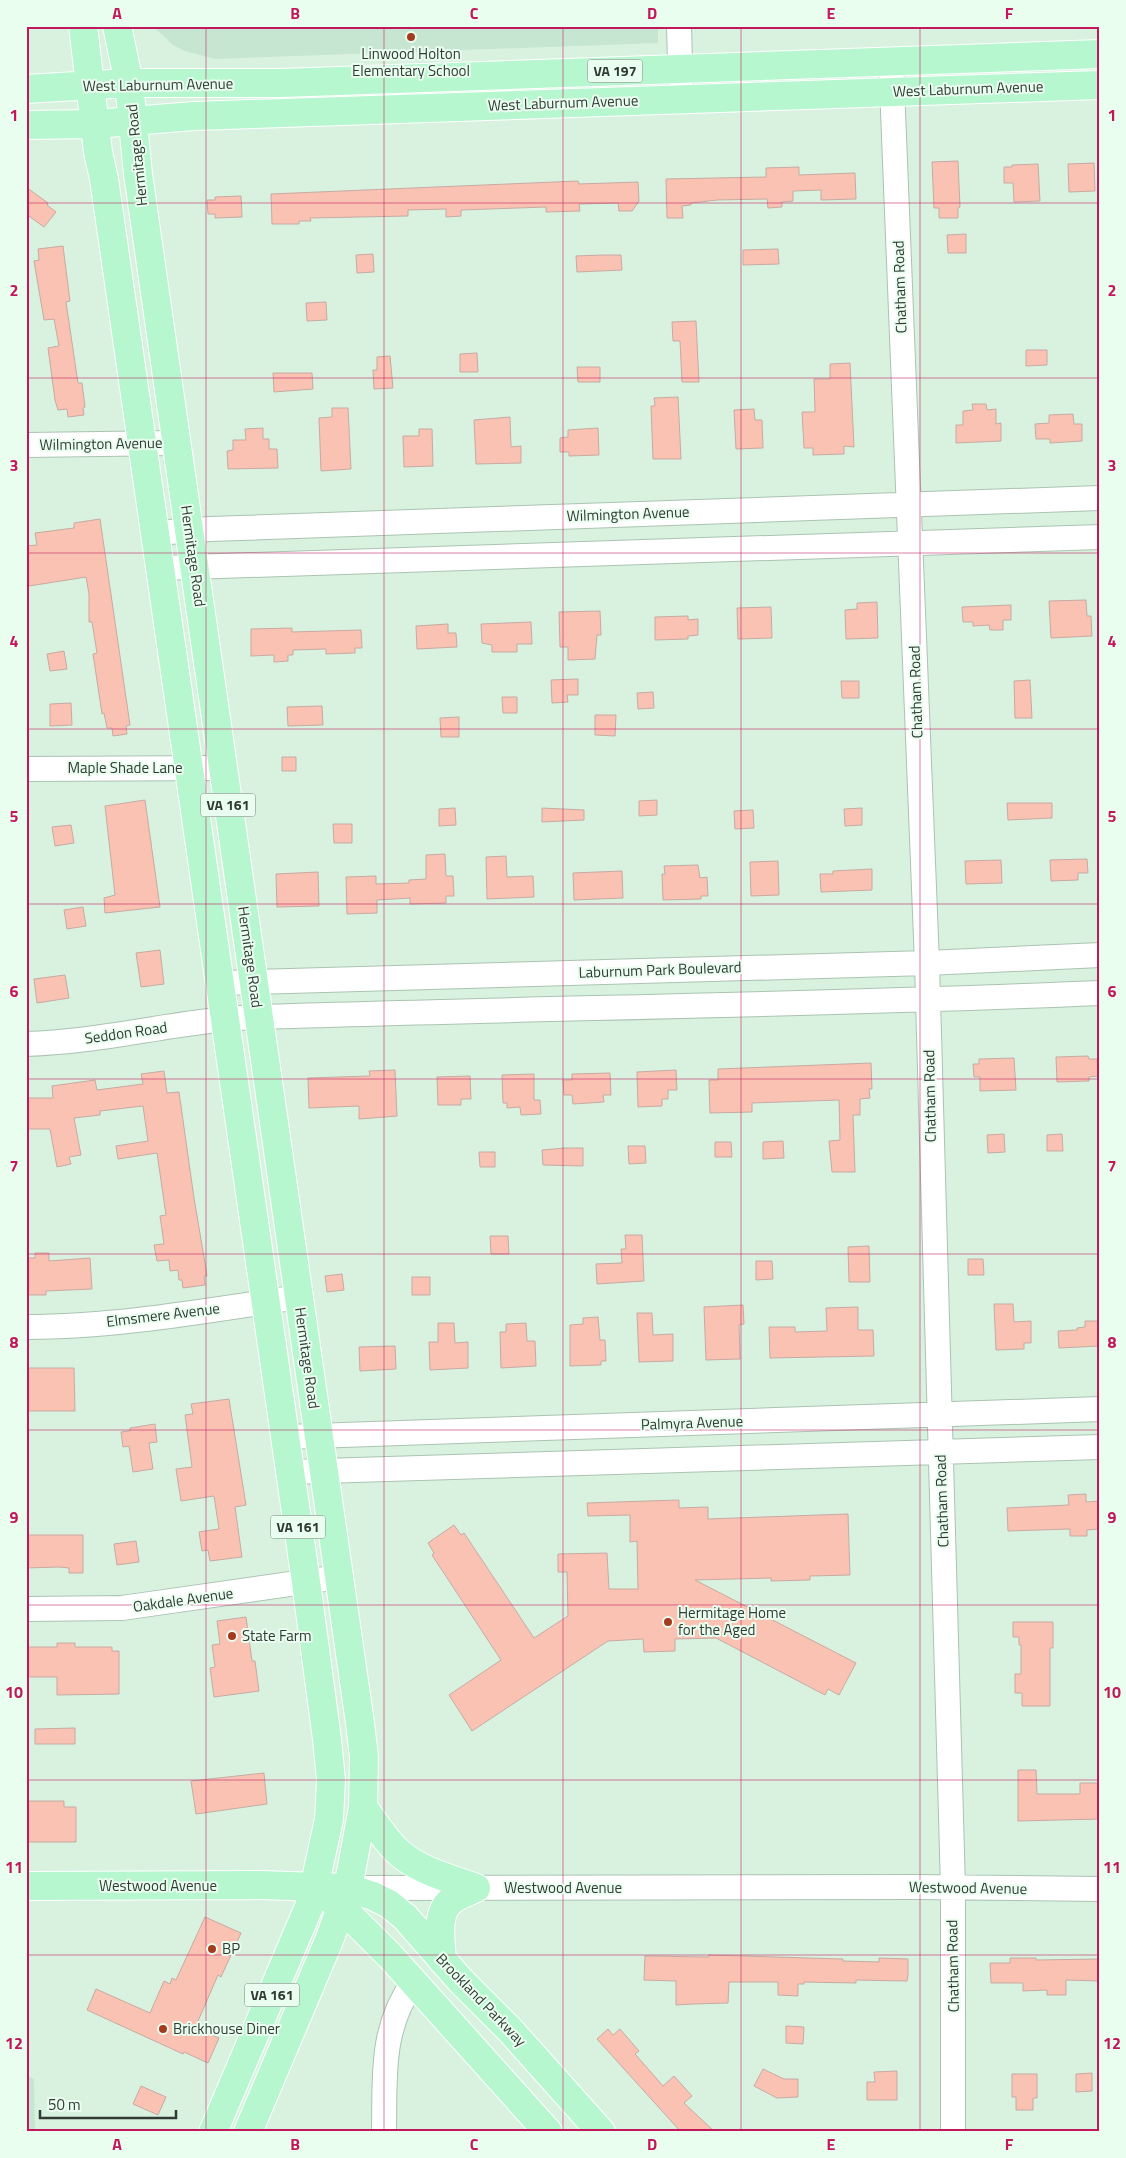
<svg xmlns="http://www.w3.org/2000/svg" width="1126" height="2158" viewBox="0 0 1126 2158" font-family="'Titillium Web',sans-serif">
	<rect width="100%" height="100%" fill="#d9f2e0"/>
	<path fill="#c6e6d1" d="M153 26H658V43L215 59 185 51 173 45Z
		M26 2075 34 2079 35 2132H26Z"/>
	<path fill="#fac2b3" stroke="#c7aaa2" d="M958 161 960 207 958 208V218H939V208H934L932 162Z
		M1094 163 1095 191 1069 192 1068 164Z
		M1038 164 1040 201 1014 202 1013 183H1004V167H1012V165Z
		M799 167V175L855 173 856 199 821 200V190L793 191V201L782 202V207L768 208 767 199 717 200 691 203V205L682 206 683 218H667L666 179 766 177V168Z
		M578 181 579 184 638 182 639 201 632 211H619L618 203 579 204 580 211 546 212V207L461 210V216L446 217V209L408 210V216L310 218 311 221H299V224H272L271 194Z
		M26 187 48 203 47 205 56 212 44 227 26 214Z
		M241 196 242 217 215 218V214H208L207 200H215V197Z
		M966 234V253H948L947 235Z
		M63 246 70 301 66 302 78 383H82L85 407 83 408 84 415 68 417 67 409 58 410 55 400 48 348 59 346 54 319 44 320 34 261 39 260 38 249Z
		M778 249 779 264 743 265V250Z
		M373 254 374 272 357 273 356 255Z
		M602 255H621L622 270 577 272 576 256Z
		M326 302 327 320 307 321 306 303Z
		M696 321 699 382H682L680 341H673L672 322Z
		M1026 350H1047V365L1026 366Z
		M477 353 478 372H460V354Z
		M390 356 393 388 374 389 373 370H377V357Z
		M850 363 854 447 844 446V454L813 455V448H804L802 412H815L814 379H830V364Z
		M577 367H600V382H578Z
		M273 373H312L313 389 274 392Z
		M678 397 681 459H653L651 406H655L654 398Z
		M972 404H986L987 410 996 409V424L1001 423V441L956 443V425H963V411L973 410Z
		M332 408H348L351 469 321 471 319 418 332 417Z
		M754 409 755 420H762L763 448 736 449 734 410Z
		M1073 414 1074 424H1082V441L1050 443V439H1036L1035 424 1049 423V415Z
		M510 417 511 447 521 446V463L476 464 474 420Z
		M263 428V439H269V449H277L278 468 228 469 227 451 233 450V440H246L245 429Z
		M598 428 599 455 569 456V452H560V438L568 437V430Z
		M419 429H432L433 466 404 467 403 436H419Z
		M100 519 130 725 126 726 127 734 113 736 112 728H107L104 713 102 714 93 654 97 653 92 622H89V594L86 577 29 586 26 566V546L37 545 35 533 74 528V523Z
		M1086 600 1087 616H1091L1092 636 1051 638 1049 601Z
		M877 602 878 638 846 639 845 610 857 609V603Z
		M1011 605V620H1003V630H990L989 625 973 626V622H963L962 607Z
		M771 607 772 638 738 639 737 608Z
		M600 611 601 635H597L595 659 568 660V647H560L559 612Z
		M688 616V620L698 619V635L688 636V639L655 640V617Z
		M531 622 532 644H517V652H492V645L482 643 481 624Z
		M448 624V633H456L457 647 417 649 416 626Z
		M292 628V632L361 630 362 648H355V653L326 654V649L293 650V655H288V661L274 662V655L251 656V629Z
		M64 651 67 669 50 671 47 654Z
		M578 679V695H567L568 702 552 703 551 680Z
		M1030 680 1032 718H1015L1014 681Z
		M841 681H859V698H842Z
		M653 692 654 708 638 709 637 693Z
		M502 697H517V713H503Z
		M71 703 72 725 50 726V704Z
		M322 706 323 725 288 726 287 707Z
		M595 715H616L615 736 595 735Z
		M459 717V737H441L440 718Z
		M282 757H296V771H282Z
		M145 800 160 907 105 913 104 898 115 895 105 806Z
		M657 800V815L639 816V801Z
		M1007 803H1052V818L1008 820Z
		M455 808 456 825 439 826V809Z
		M542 808 584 810V820L542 822Z
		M862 808V825L845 826 844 809Z
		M753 810 754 828 735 829 734 811Z
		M333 824H352V843H334Z
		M71 825 74 843 55 846 52 827Z
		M445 854 446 876H453L454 896H446V903L410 904V898L377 900V913L347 914 346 877 376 876V884L409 883V880L426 879V855Z
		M506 856 507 877 533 876 534 897 487 899 486 857Z
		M1087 859 1088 873H1078V880L1051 881 1050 860Z
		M1001 860 1002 883 966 884 965 861Z
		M778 861 779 895 751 896 750 862Z
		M698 865 700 878 707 877 708 896H701V899L663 900 662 874H665L664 866Z
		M872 869V890L821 892 820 874H833V871Z
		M622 871 623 898 574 900 573 873Z
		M318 872 319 906 277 907 276 874Z
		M83 907 86 926 67 929 64 910Z
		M160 950 164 984 141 987 136 953Z
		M65 975 69 998 37 1003 34 979Z
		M1088 1056 1089 1059H1097L1098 1076 1089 1077V1081L1057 1082 1056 1057Z
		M1014 1058 1016 1090 980 1091V1077H974L973 1064H979V1059Z
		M871 1063 872 1089H869L870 1098 860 1099V1115H853L855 1172H832L829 1141 840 1140 839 1100 752 1103V1112L710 1113 709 1080H718V1069Z
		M395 1070 397 1116 359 1119V1106L309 1108 308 1078 370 1076 369 1071Z
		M676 1070 677 1090H668V1099H662V1106L638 1107 637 1072Z
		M164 1071 167 1093 179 1092 194 1198 205 1263 207 1276H204L205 1285 183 1288 182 1280H179L178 1270 170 1271 169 1260 157 1261 154 1245 164 1244 160 1216 166 1215 157 1153 118 1159 116 1146 148 1141 143 1106 100 1111V1115L74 1118 81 1155 69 1157 71 1164 57 1167 50 1129H26V1098H53L52 1086 95 1080 97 1090 143 1084 141 1074Z
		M610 1073 611 1095H603L604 1102 573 1104 572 1095H564L563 1080H572V1074Z
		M534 1074V1100H540L541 1114 521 1115 520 1107 507 1108V1103H503L502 1075Z
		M470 1076 471 1099H461V1105H438L437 1077Z
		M1004 1134 1005 1152 988 1153 987 1135Z
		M1062 1134 1063 1151H1047V1135Z
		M783 1141 784 1158 763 1159V1142Z
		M715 1142H731L732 1157H715Z
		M628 1146H645L646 1163 629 1164Z
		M565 1148H583V1166L543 1165 542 1150Z
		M479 1152H495V1167H480Z
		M625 1235H642L644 1281 597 1284 596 1264 622 1263 621 1249H626Z
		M490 1236H508L509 1254H491Z
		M869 1246 870 1282H849L848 1247Z
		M35 1253H49V1261L90 1258 92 1289 46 1291V1295H26V1258H35Z
		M968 1259H983L984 1275H968Z
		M756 1261H772L773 1279 756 1280Z
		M342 1274 344 1290 327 1292 325 1276Z
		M412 1277H430V1295H412Z
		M994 1304H1013L1014 1322 1031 1321V1343H1024V1349L996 1350Z
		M743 1305 744 1324 739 1325 740 1359 706 1360 704 1307Z
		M858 1307V1330H873L874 1356 770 1358 769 1327H795V1332L827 1331 826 1308Z
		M637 1313H652L653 1335 673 1334V1361L639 1362Z
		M598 1317 600 1340H605L606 1361H601V1365L570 1366V1325L583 1324V1318Z
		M1085 1321H1100V1346L1059 1348 1058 1331 1077 1330V1328L1085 1327Z
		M438 1323H454L455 1343 468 1342V1368L430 1370 429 1342H438Z
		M526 1323 527 1341H535L536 1366 501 1368 500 1332H506V1324Z
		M395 1346 396 1369 360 1371 359 1347Z
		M26 1368H74L75 1411H26Z
		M229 1399 246 1505 235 1507 242 1557 210 1561 208 1550 202 1551 199 1532 219 1529 214 1496 181 1501 176 1469 192 1467 185 1415 193 1414 191 1404Z
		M155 1424 157 1442 149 1443 153 1469 133 1472 129 1446 123 1447 121 1432 130 1431V1428Z
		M1086 1494V1502L1100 1501V1529L1087 1530V1536H1070V1529L1008 1531 1007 1508 1069 1505 1068 1495Z
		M679 1500V1508L708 1507V1519L848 1514 850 1575 810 1576V1580L771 1581V1578L695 1580 856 1663 839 1695 828 1689 825 1695 716 1638 675 1639V1651L644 1652 643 1639 608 1641 472 1731 449 1695 501 1660 432 1555 434 1553 428 1543 454 1525 461 1535 464 1533 534 1638 568 1616 567 1572H558V1554L607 1553 609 1589H638L637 1541 630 1542V1515L588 1516 587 1503Z
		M26 1535H83V1573H69V1568L59 1567 26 1568Z
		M136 1541 139 1562 117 1565 114 1544Z
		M246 1617 252 1661H255L259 1691 214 1697 210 1668 215 1667 212 1645 220 1644 217 1621Z
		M1013 1622H1053V1648H1050V1706H1022V1693H1015V1674H1021V1645H1019V1637H1013Z
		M57 1643H75V1647H112V1651H119V1694L57 1695V1677H26V1647H57Z
		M75 1728V1744H35V1729Z
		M1018 1770H1036L1037 1794H1080V1783H1100V1819L1018 1821Z
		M264 1773 267 1804 196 1814 191 1781Z
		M26 1801H64V1807H76V1842H26Z
		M205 1917 241 1933 221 1977 218 1975 195 2028 219 2038 208 2063 184 2052 183 2054 87 2010 96 1989 150 2013 164 1981 170 1984 172 1978 176 1980Z
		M709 1955 843 1959V1961L879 1962V1958L908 1959V1975L907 1981 856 1980V1983L804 1982V1984H798V1996L778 1995V1982H729L728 2003 693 2004 676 2005V1981L644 1980 645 1956 708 1957Z
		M1010 1958H1036V1960L1100 1959V1981L1066 1980V1995H1047V1990L1023 1991V1983H991L990 1963H1010Z
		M786 2026 804 2027 803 2044 786 2043Z
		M608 2029 613 2035 620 2029 639 2051 635 2054 663 2086 674 2076 692 2096 684 2103 715 2132H681L597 2039Z
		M763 2069 784 2079H798V2097L777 2098 754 2086Z
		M897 2071V2100H867V2082H875L874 2072Z
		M1092 2073V2091L1076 2092V2074Z
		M1012 2074H1037V2098H1033V2110H1016V2097H1012Z
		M141 2086 166 2097 158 2115 133 2104Z"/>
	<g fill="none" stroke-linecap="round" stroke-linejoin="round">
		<g stroke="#abc3b2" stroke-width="26">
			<path id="minor" d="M679 26 681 99
				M891 61 927 963 953 1888V2132
				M26 445 176 443
				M155 533 210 529 1100 498
				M161 568 1100 537
				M26 769 223 768
				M220 983 927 963 1100 955
				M26 1044C104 1042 180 1020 257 1017 538 1008 819 1005 1100 993
				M26 1327C117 1327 209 1310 299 1297
				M285 1437 1100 1409
				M290 1472 1100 1447
				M26 1609 122 1608 339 1577
				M357 1888 913 1887 1100 1889
				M384 2132C385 2078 380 2029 413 1983"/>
		</g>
		<g stroke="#fff" stroke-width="30">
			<path id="major" d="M83 26 98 152 104 179 306 1582 327 1739 331 1780 329 1819 311 1902 213 2132
				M117 26 129 83 138 174 360 1723 364 1757 363 1807 348 1888 330 1938 248 2132
				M26 89 129 83H281L1100 54
				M26 125 95 124 194 116 1100 85
				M363 1807C374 1822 384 1838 396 1850 418 1871 449 1878 476 1888
				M26 1886 261 1885 348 1888 373 1896 389 1904 405 1917 461 1981 510 2030 601 2132
				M329 1898 342 1908 391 1957 548 2132
				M442 1960C441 1942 435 1912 452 1900 458 1895 468 1892 476 1888"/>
		</g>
		<use href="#minor" stroke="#fff" stroke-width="24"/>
		<use href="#major" stroke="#b6f7cf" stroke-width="28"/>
	</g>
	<path fill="none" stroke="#c2185b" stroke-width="1" stroke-opacity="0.55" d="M206 26V2132M384 26V2132M563 26V2132M741 26V2132M920 26V2132M26 203H1100M26 378H1100M26 553H1100M26 729H1100M26 904H1100M26 1079H1100M26 1254H1100M26 1430H1100M26 1605H1100M26 1780H1100M26 1955H1100"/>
	<g fill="#a43b20" stroke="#eafef0" stroke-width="2">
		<circle cx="411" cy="37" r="5"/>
		<circle cx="668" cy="1622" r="5"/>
		<circle cx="232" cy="1636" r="5"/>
		<circle cx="212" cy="1949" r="5"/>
		<circle cx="163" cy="2029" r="5"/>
	</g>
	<g text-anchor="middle" stroke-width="4" stroke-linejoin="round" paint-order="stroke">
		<g fill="#eafef0" stroke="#68766c" stroke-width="1">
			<rect x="587.5" y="59.5" width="55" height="23" rx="4"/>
			<rect x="200.5" y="793.5" width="55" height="23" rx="4"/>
			<rect x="270.5" y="1515.5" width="55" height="23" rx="4"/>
			<rect x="244.5" y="1983.5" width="55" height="23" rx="4"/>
		</g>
		<g font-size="14" font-weight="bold" fill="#313b34">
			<text x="615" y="76">VA 197</text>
			<text x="228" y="810">VA 161</text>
			<text x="298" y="1532">VA 161</text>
			<text x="272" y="2000">VA 161</text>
		</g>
		<g font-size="15" fill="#313b34" stroke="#eafef0" text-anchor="start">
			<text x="411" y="59" text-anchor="middle">Linwood Holton<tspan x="411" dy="17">Elementary School</tspan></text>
			<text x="678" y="1618">Hermitage Home<tspan x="678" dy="17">for the Aged</tspan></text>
			<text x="242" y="1641">State Farm</text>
			<text x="222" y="1954">BP</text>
			<text x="173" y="2034">Brickhouse Diner</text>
		</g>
		<g font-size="15" fill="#313b34" stroke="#eafef0">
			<text transform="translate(158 85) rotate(-1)" y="5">West Laburnum Avenue</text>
			<text transform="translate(968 89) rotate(-2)" y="5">West Laburnum Avenue</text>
			<text transform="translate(563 103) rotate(-2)" y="5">West Laburnum Avenue</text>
			<text transform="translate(137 155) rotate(-96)" y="5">Hermitage Road</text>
			<text transform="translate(900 287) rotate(-92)" y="5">Chatham Road</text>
			<text transform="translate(101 444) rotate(-1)" y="5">Wilmington Avenue</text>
			<text transform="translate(628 514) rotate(-2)" y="5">Wilmington Avenue</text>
			<text transform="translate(193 556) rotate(82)" y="5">Hermitage Road</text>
			<text transform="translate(916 692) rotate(-92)" y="5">Chatham Road</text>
			<text x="125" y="773">Maple Shade Lane</text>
			<text transform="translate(250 957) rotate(82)" y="5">Hermitage Road</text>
			<text transform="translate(660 970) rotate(-2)" y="5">Laburnum Park Boulevard</text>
			<text transform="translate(126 1033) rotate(-8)" y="5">Seddon Road</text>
			<text transform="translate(930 1096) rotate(-91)" y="5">Chatham Road</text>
			<text transform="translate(163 1315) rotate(-7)" y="5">Elmsmere Avenue</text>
			<text transform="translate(307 1358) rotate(82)" y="5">Hermitage Road</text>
			<text transform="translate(692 1423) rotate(-2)" y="5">Palmyra Avenue</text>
			<text transform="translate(942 1501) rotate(-92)" y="5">Chatham Road</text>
			<text transform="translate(183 1600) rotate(-8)" y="5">Oakdale Avenue</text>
			<text x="158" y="1891">Westwood Avenue</text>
			<text x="563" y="1893">Westwood Avenue</text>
			<text transform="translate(968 1888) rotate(1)" y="5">Westwood Avenue</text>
			<text transform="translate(953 1966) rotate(-91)" y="5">Chatham Road</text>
			<text transform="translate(481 2000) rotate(46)" y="5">Brookland Parkway</text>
		</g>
	</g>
	<rect width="1126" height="2158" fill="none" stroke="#eafef0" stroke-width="55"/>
	<path d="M40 2110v8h136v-8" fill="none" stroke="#313b34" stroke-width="2.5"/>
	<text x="48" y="2110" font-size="15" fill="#313b34" stroke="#eafef0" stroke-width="4" paint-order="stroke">50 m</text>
	<rect x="28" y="28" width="1070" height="2102" fill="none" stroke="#c2185b" stroke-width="2"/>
	<g font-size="16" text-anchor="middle" font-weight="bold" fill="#c2185b">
		<text x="117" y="19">A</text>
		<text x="295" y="19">B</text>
		<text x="474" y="19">C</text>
		<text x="652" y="19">D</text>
		<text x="831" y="19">E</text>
		<text x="1009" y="19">F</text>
		<text x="14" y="121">1</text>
		<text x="1112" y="121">1</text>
		<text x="14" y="296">2</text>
		<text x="1112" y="296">2</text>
		<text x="14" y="471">3</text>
		<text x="1112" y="471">3</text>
		<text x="14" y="647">4</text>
		<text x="1112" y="647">4</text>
		<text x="14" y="822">5</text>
		<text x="1112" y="822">5</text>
		<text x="14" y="997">6</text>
		<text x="1112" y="997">6</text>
		<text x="14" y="1172">7</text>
		<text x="1112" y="1172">7</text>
		<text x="14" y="1348">8</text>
		<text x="1112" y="1348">8</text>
		<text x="14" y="1523">9</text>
		<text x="1112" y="1523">9</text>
		<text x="14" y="1698">10</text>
		<text x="1112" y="1698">10</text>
		<text x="14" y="1873">11</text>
		<text x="1112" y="1873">11</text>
		<text x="14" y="2049">12</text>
		<text x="1112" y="2049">12</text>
		<text x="117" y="2150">A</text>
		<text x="295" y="2150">B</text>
		<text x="474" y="2150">C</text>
		<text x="652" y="2150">D</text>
		<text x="831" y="2150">E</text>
		<text x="1009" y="2150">F</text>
	</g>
</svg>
